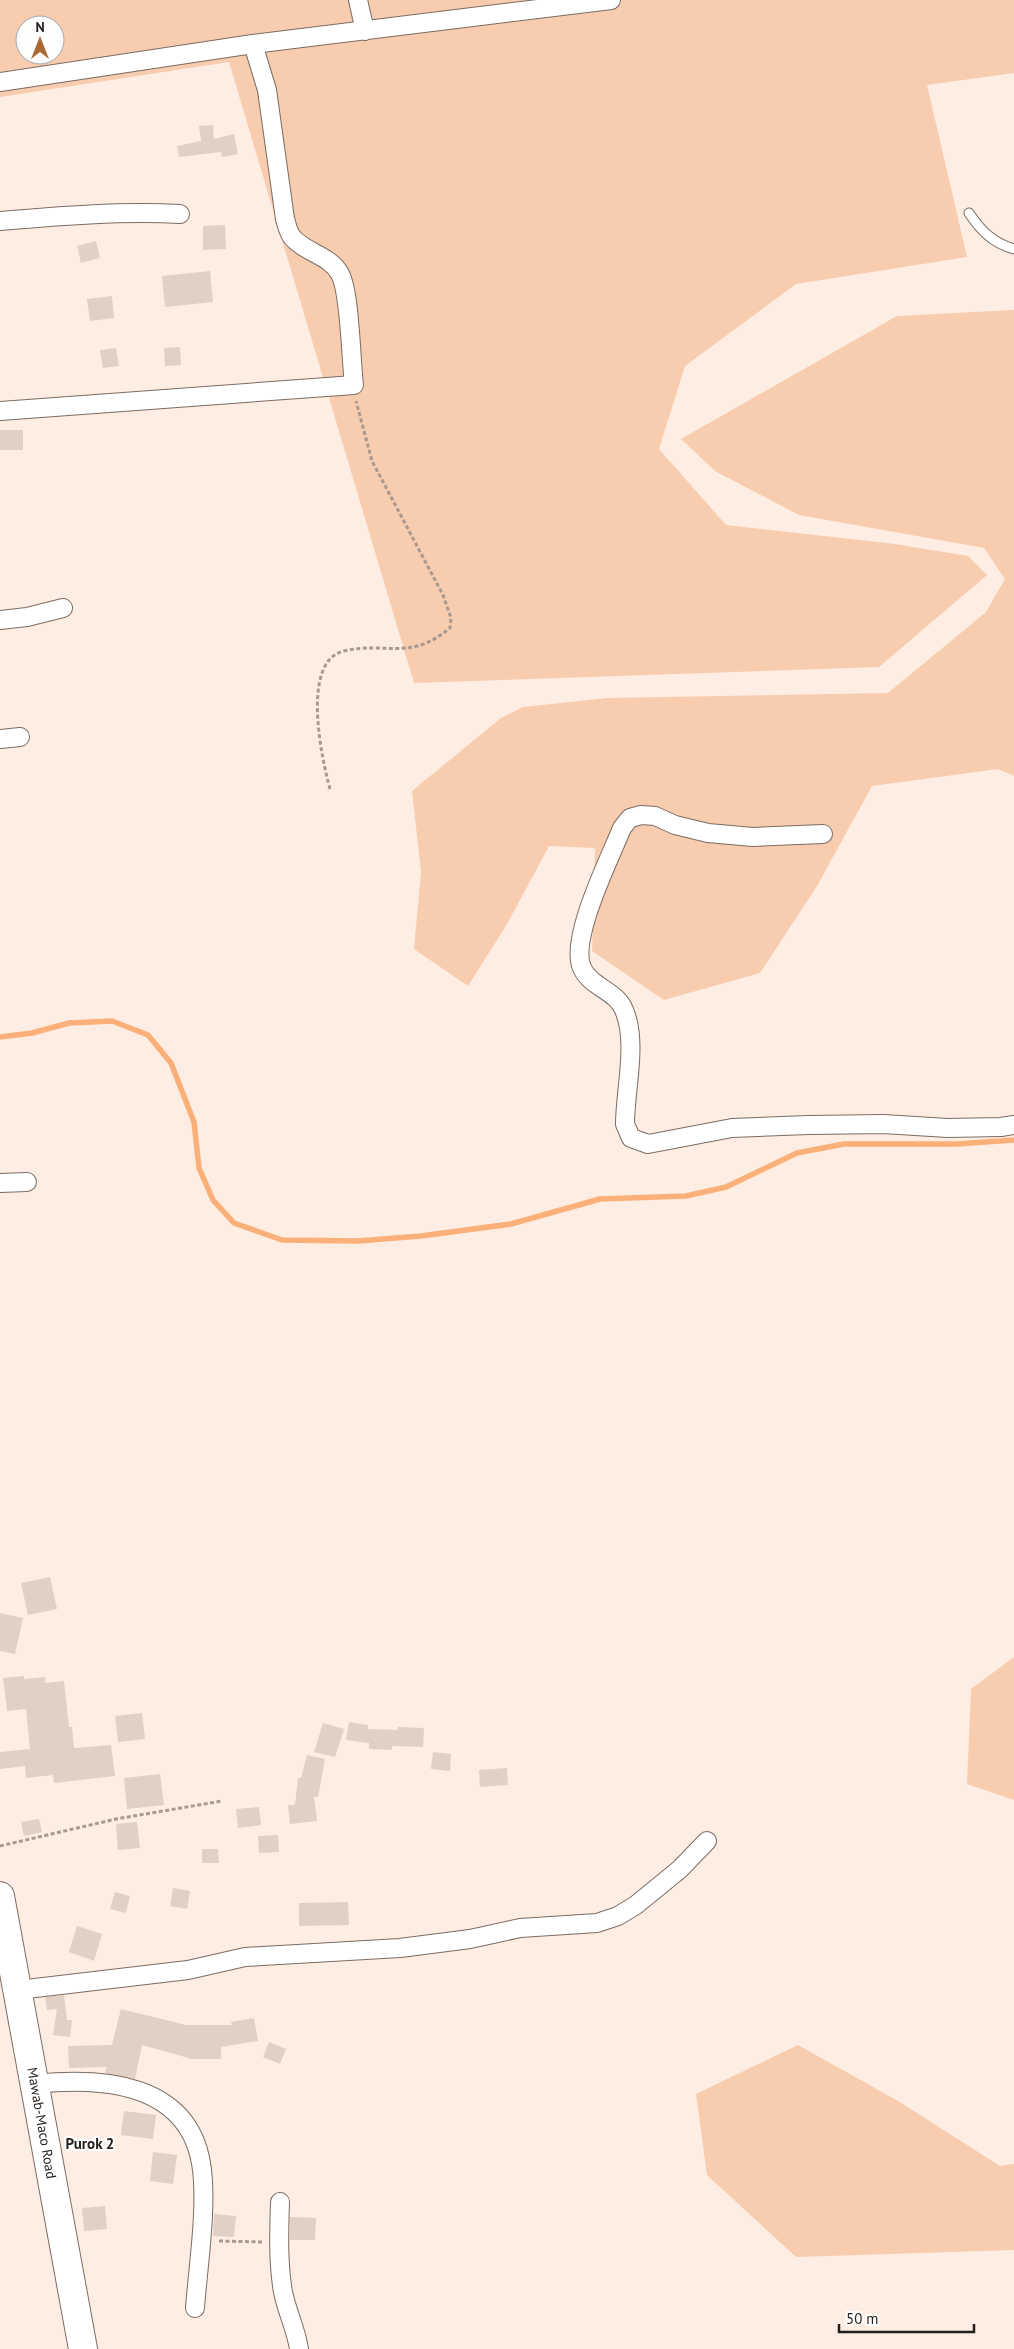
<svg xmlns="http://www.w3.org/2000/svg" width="1014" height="2349" viewBox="0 0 1014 2349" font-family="'PT Sans',sans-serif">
	<rect width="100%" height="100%" fill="#feede2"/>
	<path fill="#f8ccae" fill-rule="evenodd" d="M0 0H1014V73L927 85 967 257 796 284 685 366 659 449 726 525 895 544 968 556 987 575 879 667 414 683 229 62 0 97ZM25 25H55V55H25Z
		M1014 310V776L998 769 872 786 817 886 760 973 664 1000 592 951 595 848 549 846 507 924 468 986 414 949 421 872 412 791 501 718 523 707 608 698 888 693 986 612 1005 579 984 548 799 515 715 471 681 439 897 316Z
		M1014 1657V1800L967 1784 971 1689Z
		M798 2045 898 2101 1000 2166 1014 2164V2250L796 2257 707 2175 696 2094Z"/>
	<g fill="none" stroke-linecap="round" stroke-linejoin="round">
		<path stroke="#fcb079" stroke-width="5.5" d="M0 1037 32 1033 69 1023 112 1021 148 1035 171 1063 194 1122 199 1168 213 1200 234 1223 282 1240 358 1241 421 1236 511 1224 600 1199 686 1196 726 1187 797 1153 844 1144H957L1014 1140"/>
	</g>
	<path fill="#e0d0c5" d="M213 125 214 139 234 134 238 154 222 157 221 152 179 157 177 146 201 141 199 126Z
		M225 225 226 249 203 250V226Z
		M96 241 100 258 81 263 77 246Z
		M210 271 213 302 165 307 162 276Z
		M112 296 114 318 90 321 87 299Z
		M180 347 181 365 165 366 164 348Z
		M116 348 119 366 103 368 100 350Z
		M0 430H23V450H0Z
		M50 1577 57 1609 28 1615 21 1583Z
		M0 1613 23 1618 15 1654 0 1651Z
		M24 1676V1679L45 1677V1683L64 1681 69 1727H72L74 1748 111 1745 115 1776 54 1783 53 1775 26 1778 25 1766 0 1769V1752L30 1749 26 1709 7 1711 3 1678Z
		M142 1713 145 1739 118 1742 115 1716Z
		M349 1722 368 1725V1729L398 1730V1727L424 1728 423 1747 392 1746V1750L369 1749V1743L346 1740Z
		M323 1723 344 1729 335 1757 314 1752Z
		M433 1752 451 1754 450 1771 431 1769Z
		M307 1755 325 1759 318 1797H314L317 1821 290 1824 288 1805H295L298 1778H301Z
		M507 1768 508 1785 480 1787 479 1770Z
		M160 1774 164 1805 127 1809 124 1778Z
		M259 1807 261 1825 238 1828 236 1809Z
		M39 1819 42 1832 24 1836 21 1822Z
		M137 1822 140 1848 118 1850 116 1824Z
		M278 1835 279 1852 259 1853 258 1836Z
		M202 1849H218L219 1863H202Z
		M173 1888 190 1891 187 1909 170 1906Z
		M115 1892 130 1896 126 1913 110 1909Z
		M348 1902 349 1925 299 1926V1903Z
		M77 1926 102 1934 94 1961 69 1952Z
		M64 1995 67 2020H72L70 2037 53 2035 57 2009 47 2010 45 1997Z
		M121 2009 186 2025H232L231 2022 254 2018 258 2041 221 2047V2059H192L142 2045 135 2079 105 2073 107 2067 69 2068 68 2046 112 2045Z
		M269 2042 286 2049 280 2064 263 2057Z
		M124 2111 156 2115 153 2139 121 2135Z
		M153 2152 177 2155 173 2184 150 2181Z
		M105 2206 107 2229 84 2231 82 2208Z
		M214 2214 236 2216 234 2237 213 2236Z
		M290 2217 316 2218 315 2240H290Z"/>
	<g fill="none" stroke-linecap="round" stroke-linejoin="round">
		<g stroke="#7a6c62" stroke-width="11">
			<path id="lane" d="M969 213C981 231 993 243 1014 249"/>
		</g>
		<g stroke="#7a6c62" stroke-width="20">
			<path id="street" d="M358 0 365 31
				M0 82 253 44 611 0
				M0 221C60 216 120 211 180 214
				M0 411 354 385C351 361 350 291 340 274 330 255 305 253 292 237 288 232 287 225 285 219L267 90 253 44
				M0 620 27 617 63 608
				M0 739 20 737
				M823 834 753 837 708 833 675 825 655 816 641 815 630 818 622 828C610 858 569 939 582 968 591 988 616 990 624 1010 638 1042 625 1090 625 1124L631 1138 648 1144 732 1128 809 1125 883 1124 948 1128 1001 1127 1014 1125
				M0 1183 27 1182
				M18 1990 188 1970 245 1957 400 1948 470 1939 520 1928 597 1923 618 1916 636 1905 680 1869 707 1841
				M35 2084C101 2077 187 2082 201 2163 208 2204 198 2266 195 2308
				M280 2202C279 2232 278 2263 283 2292 287 2312 296 2329 299 2349"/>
		</g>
		<g stroke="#7a6c62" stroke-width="30">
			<path id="primary" d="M0 1896 83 2349"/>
		</g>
		<path stroke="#a79a92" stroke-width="3" stroke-dasharray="4 2.5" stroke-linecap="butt" d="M330 789C322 760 300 661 344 651 386 641 409 662 450 628L451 618 443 595 372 461 356 401
			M0 1846 116 1819 222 1801
			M219 2241 262 2242"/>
		<use href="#lane" stroke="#fff" stroke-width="9"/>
		<use href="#street" stroke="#fff" stroke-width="18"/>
		<use href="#primary" stroke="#fff" stroke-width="28"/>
	</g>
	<g text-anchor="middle" stroke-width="4.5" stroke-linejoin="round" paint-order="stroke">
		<g font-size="14" fill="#251f1b" stroke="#fefefe">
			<text transform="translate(42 2123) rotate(80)" y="5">Mawab-Maco Road</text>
		</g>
		<g font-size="15" font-weight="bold" fill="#251f1b" stroke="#fefefe">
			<text x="90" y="2149">Purok 2</text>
		</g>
	</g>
	<g transform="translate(40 40)"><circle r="24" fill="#fefefe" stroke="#a7a5a3"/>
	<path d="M0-4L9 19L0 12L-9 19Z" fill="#aa6835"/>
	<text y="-8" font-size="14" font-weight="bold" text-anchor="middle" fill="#251f1b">N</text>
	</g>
	<path d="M839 2324v8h135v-8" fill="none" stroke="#251f1b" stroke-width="2.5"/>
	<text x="846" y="2324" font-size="15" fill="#251f1b" stroke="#fefefe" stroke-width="4" paint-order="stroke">50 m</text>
</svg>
